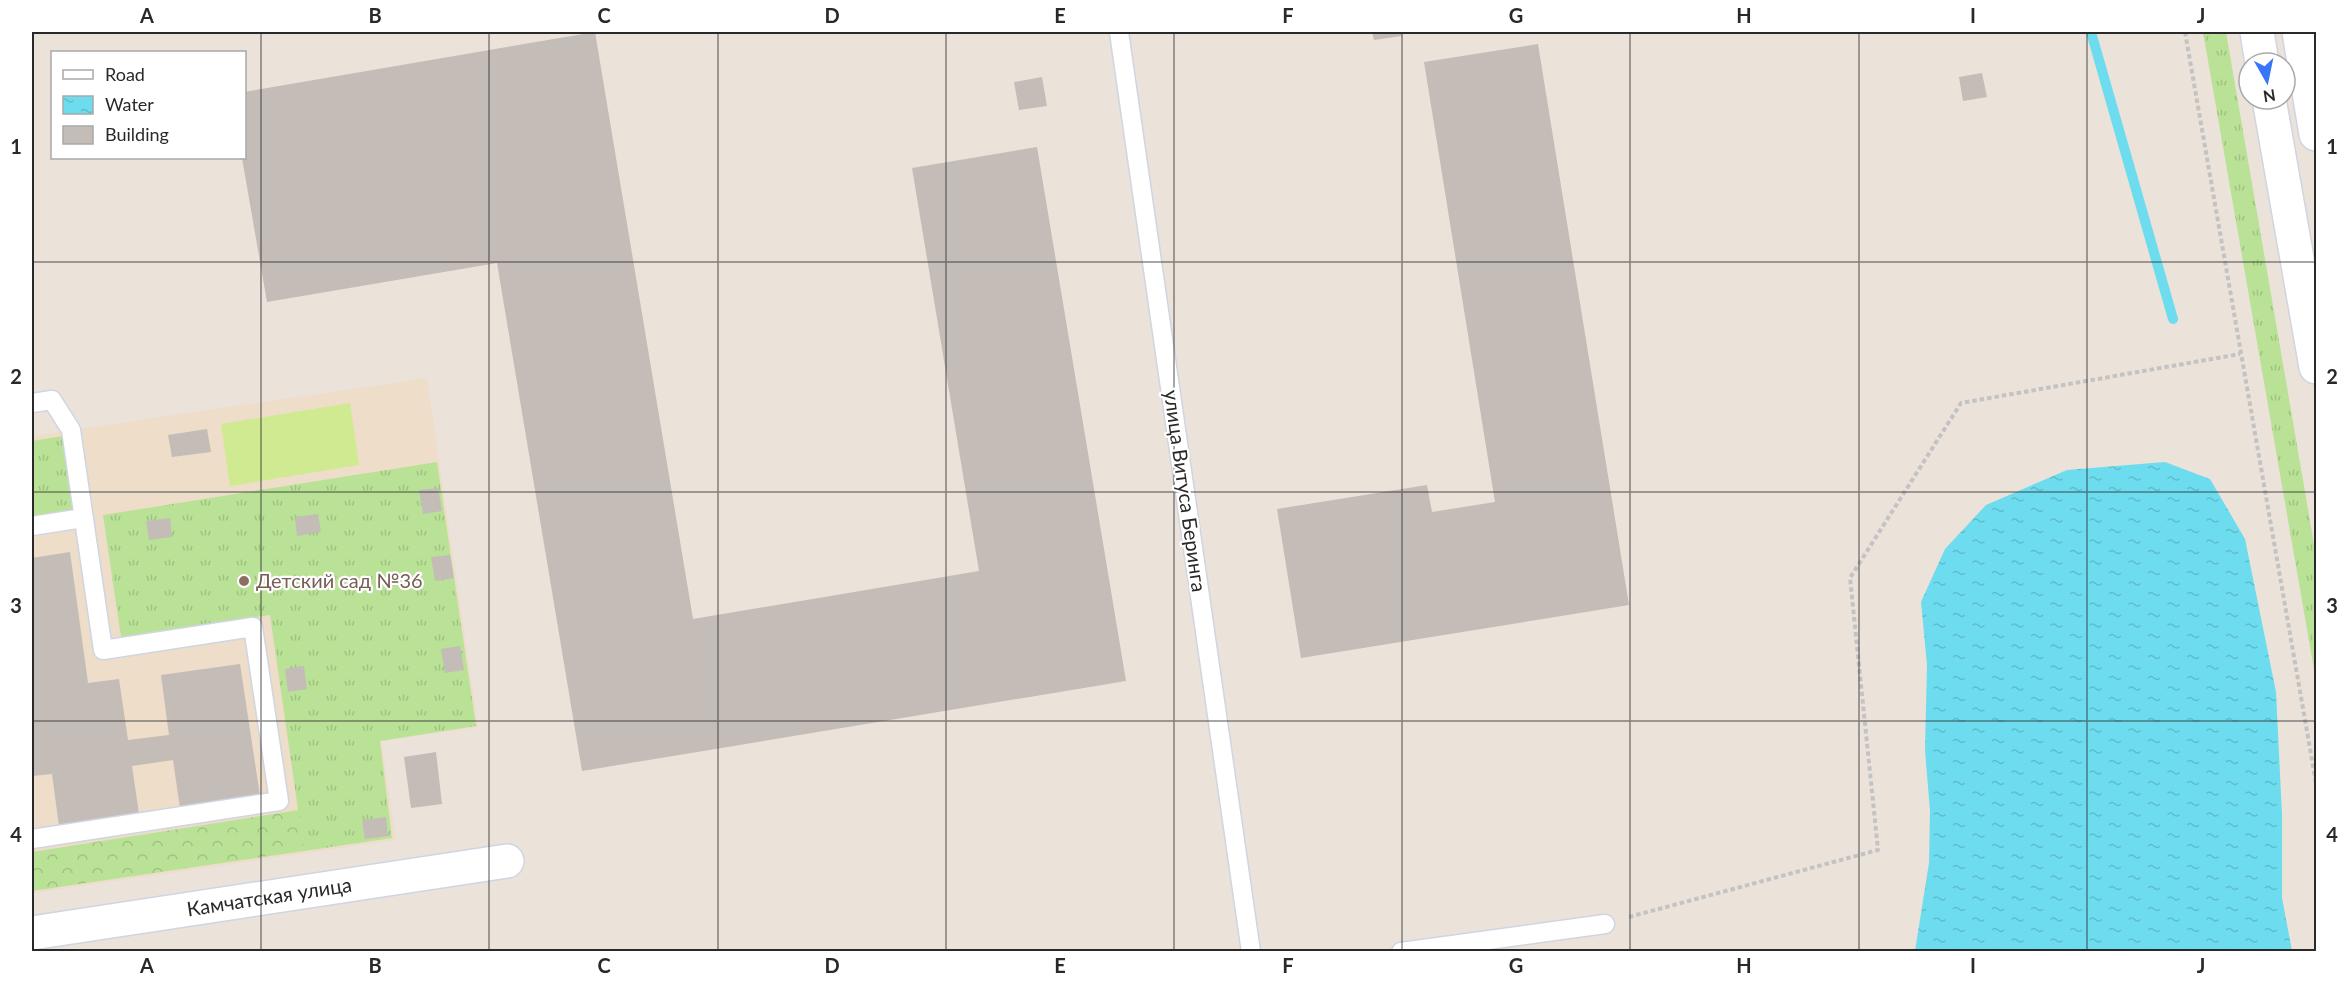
<svg xmlns="http://www.w3.org/2000/svg" width="2348" height="983" viewBox="0 0 2348 983" font-family="Lato,sans-serif">
	<defs>
		<pattern id="grass-tufts" width="24" height="20" patternUnits="userSpaceOnUse" patternTransform="scale(1.5)"><rect width="24" height="20" fill="#bae296"/><path d="M3 7l-1-3M5 7V3M7 7l1-3M15 17l-1-3M17 17v-4M19 17l1-3" fill="none" stroke="#a0c281"/></pattern>
		<pattern id="forest-crowns" width="20" height="18" patternUnits="userSpaceOnUse" patternTransform="scale(1.5)"><rect width="20" height="18" fill="#bae296"/><path d="M2 6a3 3 0 1 1 6 0M12 15a3 3 0 1 1 6 0" fill="none" stroke="#a0c281"/></pattern>
		<pattern id="water-ripples" width="26" height="14" patternUnits="userSpaceOnUse" patternTransform="scale(1.5)"><rect width="26" height="14" fill="#6cdcee"/><path d="M2 4q2-2 4 0t4 0M15 11q2-2 4 0t4 0" fill="none" stroke="#5ebdcc"/></pattern>
	</defs>
	<rect width="100%" height="100%" fill="#ebe2da"/>
	<path fill="#edddc9" d="M427 378 478 727 381 741 396 840 32 893V436Z"/>
	<path fill="url(#grass-tufts)" d="M2203 32H2226L2316 556V681Z
		M62 436 74 512 32 518V441Z
		M437 462 476 726 380 741 392 838 304 851 270 615 121 637 103 515Z"/>
	<path fill="url(#forest-crowns)" d="M299 810 304 851 32 891V852Z"/>
	<path fill="#cfea91" d="M350 403 359 465 230 486 221 424Z"/>
	<path fill="url(#water-ripples)" d="M2165 462 2210 479 2245 539 2276 692 2282 815V898L2292 951H1915L1929 863 1930 811 1925 750 1927 665 1921 602 1945 549 1986 505 2067 470Z"/>
	<g fill="none" stroke-linecap="round" stroke-linejoin="round">
		<path stroke="#6cdcee" stroke-width="10" d="M2091 32 2173 319"/>
	</g>
	<path fill="#c3bcb7" d="M595 32 693 619 979 571 912 168 1037 147 1126 681 582 771 497 263 267 302 242 158H244V92Z
		M1372 32H1401L1402 36 1374 40Z
		M1538 44 1629 605 1301 658 1277 509 1427 485 1432 512 1495 502 1424 62Z
		M1982 73 1987 97 1963 101 1959 77Z
		M1042 77 1047 106 1019 110 1014 82Z
		M207 429 211 452 172 457 168 435Z
		M438 488 442 511 423 514 419 490Z
		M318 514 321 532 297 536 295 517Z
		M170 518 172 537 149 540 146 521Z
		M70 552 88 683 119 679 128 740 169 735 161 675 240 664 260 796 180 808 173 760 132 766 139 814 59 826 52 774 32 776V558Z
		M450 555 454 578 435 581 431 557Z
		M460 646 464 670 445 673 441 649Z
		M304 666 307 689 288 692 285 669Z
		M436 752 442 804 411 808 404 757Z
		M386 817 388 836 365 839 362 820Z"/>
	<g fill="none" stroke-linecap="round" stroke-linejoin="round">
		<g stroke="#cfd5e2" stroke-width="21">
			<path id="service" d="M1119 32 1251 952
				M32 403 52 400 71 430 103 650 253 627 279 801 32 839
				M32 526 83 518
				M1401 952 1605 924"/>
		</g>
		<g stroke="#cfd5e2" stroke-width="36">
			<g id="minor">
				<path id="s1" d="M32 933 507 861"/>
			</g>
		</g>
		<g stroke="#cfd5e2" stroke-width="36">
			<path id="secondary" d="M2257 32 2262 63
				M2299 32 2316 134
				M2269 99 2316 367"/>
		</g>
		<path stroke="#c3c3c3" stroke-width="4" stroke-dasharray="4.5 3" stroke-linecap="butt" d="M2185 32 2316 783
			M1629 917 1878 850 1850 578 1961 403 2240 354"/>
		<use href="#service" stroke="#fff" stroke-width="18"/>
		<use href="#minor" stroke="#fff" stroke-width="33"/>
		<use href="#secondary" stroke="#fff" stroke-width="33"/>
	</g>
	<path fill="none" stroke="#292929" stroke-width="1.5" stroke-opacity="0.55" d="M261 32V952M489 32V952M718 32V952M946 32V952M1174 32V952M1402 32V952M1630 32V952M1859 32V952M2087 32V952M32 262H2316M32 492H2316M32 721H2316"/>
	<circle fill="#8d6e63" stroke="#fff" stroke-width="2" cx="244" cy="581" r="6"/>
	<g text-anchor="middle" stroke-width="4.5" stroke-linejoin="round" paint-order="stroke">
		<g font-size="20" fill="#292929" stroke="#fff">
			<text transform="translate(1185 491) rotate(82)" y="7">улица Витуса Беринга</text>
			<text dy="7" stroke="none"><textPath href="#s1" startOffset="240">Камчатская улица</textPath></text>
		</g>
		<g font-size="20" fill="#785e54" stroke="#fff" text-anchor="start">
			<text x="256" y="588">Детский сад №36</text>
		</g>
	</g>
	<rect width="2348" height="983" fill="none" stroke="#ffffff" stroke-width="66"/>
	<rect x="51" y="51" width="195" height="108" fill="#ffffff" stroke="#a9a9a9" stroke-width="1.5"/>
	<rect x="63" y="70" width="30" height="9" fill="#ffffff" stroke="#a9a9a9" stroke-width="1.5"/>
	<text x="105" y="81" font-size="18" fill="#292929">Road</text>
	<rect x="63" y="96" width="30" height="18" fill="url(#water-ripples)" stroke="#a9a9a9" stroke-width="1.5"/>
	<text x="105" y="111" font-size="18" fill="#292929">Water</text>
	<rect x="63" y="126" width="30" height="18" fill="#c3bcb7" stroke="#a9a9a9" stroke-width="1.5"/>
	<text x="105" y="141" font-size="18" fill="#292929">Building</text>
	<g transform="translate(2267 81) rotate(171)"><circle r="28" fill="#ffffff" stroke="#a9a9a9" stroke-width="1.5"/>
	<path d="M0-4.5L10 22L0 15L-10 22Z" fill="#3975f9"/>
	<text y="-9" font-size="16" font-weight="bold" text-anchor="middle" fill="#292929">N</text>
	</g>
	<rect x="33" y="33" width="2282" height="917" fill="none" stroke="#292929" stroke-width="2"/>
	<g font-size="20" text-anchor="middle" font-weight="bold" fill="#292929">
		<text x="147" y="23">A</text>
		<text x="375" y="23">B</text>
		<text x="604" y="23">C</text>
		<text x="832" y="23">D</text>
		<text x="1060" y="23">E</text>
		<text x="1288" y="23">F</text>
		<text x="1516" y="23">G</text>
		<text x="1744" y="23">H</text>
		<text x="1973" y="23">I</text>
		<text x="2201" y="23">J</text>
		<text x="16" y="154">1</text>
		<text x="2332" y="154">1</text>
		<text x="16" y="384">2</text>
		<text x="2332" y="384">2</text>
		<text x="16" y="613">3</text>
		<text x="2332" y="613">3</text>
		<text x="16" y="842">4</text>
		<text x="2332" y="842">4</text>
		<text x="147" y="973">A</text>
		<text x="375" y="973">B</text>
		<text x="604" y="973">C</text>
		<text x="832" y="973">D</text>
		<text x="1060" y="973">E</text>
		<text x="1288" y="973">F</text>
		<text x="1516" y="973">G</text>
		<text x="1744" y="973">H</text>
		<text x="1973" y="973">I</text>
		<text x="2201" y="973">J</text>
	</g>
</svg>
